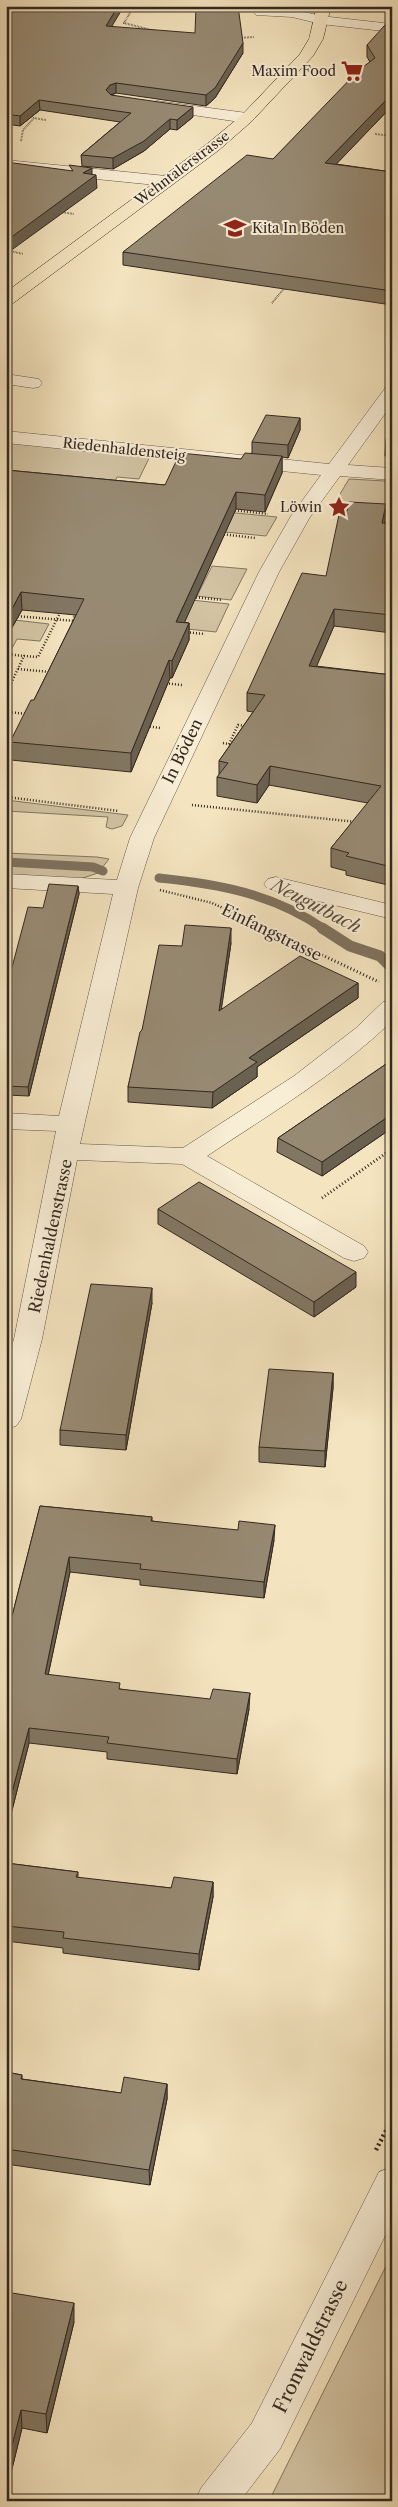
<svg xmlns="http://www.w3.org/2000/svg" width="398" height="2507" viewBox="0 0 398 2507" font-family="'Libre Caslon Text',serif">
	<rect width="100%" height="100%" fill="#f4e4bf"/>
	<filter id="stains"><feTurbulence type="fractalNoise" baseFrequency=".004" numOctaves="4"/><feColorMatrix values="0 0 0 0 .2 0 0 0 0 .09 0 0 0 0 .02 0 0 0 .5 -.17"/></filter>
	<radialGradient id="worn" r=".72"><stop offset=".6" stop-color="#630" stop-opacity="0"/><stop offset="1" stop-color="#630" stop-opacity=".3"/></radialGradient>
	<path fill="#d3c4a4" stroke="#837662" d="M6 440 151 454 139 479 117 477 112 488 6 478Z
		M349 479 385 481 392 485V497L387 516H362L344 512 347 506 334 504Z
		M164 506 277 517 266 536 154 525Z
		M212 566 247 569 231 600 197 596Z
		M88 589 229 604 216 632 73 617Z
		M6 619 49 624 40 641 17 639 10 652 6 651Z
		M6 800 128 815 122 826 112 829 106 827 108 817 6 811Z
		M6 853 97 857 109 859 98 873 80 879 6 875Z
		M392 2254V2501H269Z"/>
	<g fill="none" stroke-linecap="round" stroke-linejoin="round">
		<path stroke="#7f725f" stroke-width="9" d="M6 862 93 867 103 871
			M159 878C219 884 274 894 324 929"/>
		<path stroke="#7f725f" stroke-width="11" d="M322 928 350 946 380 956 392 968"/>
		<g stroke="#635748" stroke-width="1">
			<path id="minor" d="M261 8 292 9 321 16 392 24V32L321 24 292 17 256 15 254 12Z
				M157 101 247 113 255 118 247 123 152 109 149 106 152 103Z
				M6 160 166 176 174 181 166 186 6 170Z
				M6 374 39 379 42 383 39 387 33 388 6 384Z
				M392 386V404L348 465 392 468V480L340 476 310 517 279 572 154 838 138 888 80 1144 183 1148 294 1076 356 1028 383 1002 392 1000V1021C337 1074 270 1114 207 1156L364 1246 368 1252 364 1258 354 1261 344 1258 182 1164 77 1160 42 1339 21 1419 16 1426 6 1429V1366L14 1339 56 1131 6 1129V1113L59 1116 113 894 6 888V874L117 880 130 838 259 572 291 516 321 475 6 443V431L329 464 386 387Z
				M276 877 392 905V919L268 889 264 884 268 879Z
				M392 2167V2222L280 2449 240 2501H195L201 2488 252 2423 379 2172Z"/>
		</g>
		<g stroke="#332820" stroke-width="1">
			<path id="major" d="M317 6H331L323 39 313 56 252 121 219 150 12 304 6 305V292L207 144 242 115 300 54 309 39Z"/>
		</g>
		<path stroke="#332820" stroke-width="2" stroke-dasharray="0.5 1" stroke-linecap="butt" d="M134 6 124 23 151 30
			M238 38 254 37
			M375 134 392 136
			M21 141 23 130 34 118 46 120
			M61 212 74 214
			M6 250 23 254
			M272 303 286 286"/>
		<path stroke="#332820" stroke-width="2.5" stroke-dasharray="1 2" stroke-linecap="butt" d="M232 510 268 514
			M221 534 255 538
			M193 597 222 600
			M15 616 76 621
			M184 632 205 634
			M6 654 24 656
			M18 669 50 672
			M163 683 182 685
			M6 694 24 656 38 657 61 611
			M6 712 29 714
			M147 726 160 728
			M223 743 229 744 238 725 247 726
			M6 797 119 811
			M192 805 357 822
			M160 890 212 903 268 929"/>
		<path stroke="#332820" stroke-width="3" stroke-dasharray="1 2.5" stroke-linecap="butt" d="M265 928 379 982
			M322 1198 392 1149"/>
		<path stroke="#332820" stroke-width="4.5" stroke-dasharray="2 3" stroke-linecap="butt" d="M376 2150 392 2119"/>
		<use href="#minor" fill="#f8edd5" fill-rule="evenodd"/>
		<use href="#major" fill="#f4e4bf" fill-rule="evenodd"/>
	</g>
	<path fill="#827763" stroke="#332820" d="M6 6 112 27 243 53 215 98 206 106 116 93 112 95 193 117 177 130 170 129 144 151 113 169 82 166 81 155 120 122 40 110 20 126 6 124Z
		M392 22V106L336 164 392 172V305L123 265V252L273 159 370 62 367 57V45Z
		M300 418V430L288 458 282 457V473L265 512 236 509 184 622 189 623V640L172 678H170L131 772 11 760 10 742 34 700 76 615 22 610 6 638V470L165 485 241 459 252 453V442Z
		M392 431V456H385L386 439Z
		M385 521V523L392 524V633L334 626 316 666 392 675V886L346 875V871L331 867V848L368 803 269 785 257 803 217 796V777L219 775V761L253 712 247 711V693L326 576Z
		M78 886 79 894 29 1096 6 1095V990L43 908Z
		M231 943 221 1009 358 983V998L257 1067V1077L212 1108 128 1102V1087L142 1030 182 946Z
		M392 1060V1128L322 1176 277 1152 278 1138Z
		M158 1209 356 1287 314 1317 158 1224Z
		M152 1303 126 1450 60 1445V1430Z
		M333 1373V1388L325 1467 259 1462V1447Z
		M40 1506 152 1517V1521L274 1540 264 1598 140 1585V1580L70 1572 48 1675 120 1689 249 1709 237 1774 107 1759V1752L29 1743 6 1834V1640Z
		M6 1863 78 1872V1878L171 1888 213 1882V1897L199 1970 63 1953V1948L6 1941Z
		M6 2072 22 2075V2079L121 2093 167 2084V2099L150 2185 6 2164Z
		M6 2292 74 2322 47 2433 22 2428 6 2493Z"/>
	<path fill="#6a6150" stroke="#332820" d="M118 6H124L106 36V26Z
		M243 43V53L215 98 206 106V95Z
		M116 83V93L110 95 106 90 110 85Z
		M392 94V106L325 176V163Z
		M39 100 40 110 20 126V116Z
		M193 107V117L177 130V120Z
		M170 119V129L144 151 113 169V158Z
		M92 168V178L96 175 97 188 6 254V241L83 173Z
		M300 418V430L288 458V445Z
		M282 456V473L265 512V495Z
		M236 492V509L177 639 176 622Z
		M386 504 385 521 382 540V523Z
		M21 592 22 610 6 638V620Z
		M334 609V626L309 684V666Z
		M189 623V640L172 678V661Z
		M169 660 170 678 131 772V753Z
		M270 766 269 785 257 803V785Z
		M78 886 79 894 29 1096 28 1087Z
		M231 928V943L219 1026V1011Z
		M358 983V998L257 1067V1077L212 1108 213 1092 249 1058Z
		M392 1114V1128L322 1176V1162Z
		M7 1147 8 1161 6 1168V1150Z
		M356 1272V1287L314 1317V1302Z
		M152 1288V1303L126 1450V1435Z
		M333 1373V1388L325 1467V1451Z
		M275 1525 274 1540 264 1598V1582Z
		M69 1557 70 1572 45 1690V1674Z
		M250 1693 249 1709 237 1774V1759Z
		M29 1728V1743L6 1834V1815Z
		M213 1882V1897L199 1970V1954Z
		M167 2084V2099L150 2185 149 2170Z
		M74 2303V2322L47 2433 46 2414Z
		M21 2410 22 2428 6 2493V2469Z"/>
	<path fill="#978a73" stroke="#332820" d="M6 6H118L106 26 195 33 196 6H238L243 43 215 88 206 95 116 83 110 85 106 90 111 95 193 107 177 120 170 119 144 141 113 158 81 155 131 113 39 100 20 116 6 114Z
		M389 22H392V94L325 163 392 172V291L123 252 247 155 273 159 359 70 375 58 367 45 384 26Z
		M6 162 73 171 69 165 92 168 83 173 96 175 6 241Z
		M266 415 300 418 288 445 252 442Z
		M392 431V440L386 439Z
		M180 453 241 459 245 453 282 456 265 495 236 492 176 622 189 623 172 661 169 660 131 753 10 742 31 700H34L84 599 21 592 6 620V470L165 485Z
		M349 502 386 504 382 523 392 524V615L334 609 309 666 392 675V867L346 856 349 853 331 848 381 786 270 766 257 785 217 777 228 763 219 761 265 695 247 693 302 573 326 576 340 510 347 511Z
		M49 884 78 886 28 1087 6 1086V990L28 907 43 908Z
		M185 925 231 928 219 1011 300 956 358 983 249 1058 257 1062 213 1092 128 1087 140 1032 142 1030 159 945 182 946Z
		M392 1060V1114L322 1162 278 1138Z
		M199 1182 356 1272 314 1302 158 1209Z
		M91 1284 152 1288 126 1435 60 1430Z
		M269 1369 333 1373 325 1451 259 1447Z
		M40 1506 152 1517 151 1521 238 1530 239 1521 275 1525 264 1582 140 1569 141 1564 69 1557 45 1674 120 1683 119 1689 210 1699 213 1689 250 1693 237 1759 107 1743 109 1737 29 1728 6 1815V1640Z
		M6 1863 78 1872 76 1877 171 1888 174 1877 213 1882 199 1954 63 1938 64 1932 6 1926Z
		M6 2072 22 2075 21 2079 121 2093 124 2077 167 2084 149 2170 6 2149Z
		M6 2292 74 2303 46 2414 21 2410 6 2469Z"/>
	<defs>
		<g id="supermarket-bare" transform="scale(1.725)"><path d="M-6-5.5h2.5l.6 2H6L4.5 2H-2.5L-4.4-4H-6ZM-1.5 3.2a1.3 1.3 0 1 0 .1 0ZM3 3.2a1.3 1.3 0 1 0 .1 0Z" fill="#8f2418" stroke="#f8edd5" stroke-width="2.5" paint-order="stroke"/></g>
		<g id="school-bare" transform="scale(1.725)"><path d="M0-5L7-2L0 1L-7-2ZM-4 1L0 2.5L4 1V4Q0 6-4 4Z" fill="#8f2418" stroke="#f8edd5" stroke-width="2.5" paint-order="stroke"/></g>
		<g id="sight-bare" transform="scale(1.725)"><path d="M0-6L1.8-2.2L6-1.7L2.9 1.2L3.7 5.4L0 3.3L-3.7 5.4L-2.9 1.2L-6-1.7L-1.8-2.2Z" fill="#8f2418" stroke="#f8edd5" stroke-width="2.5" paint-order="stroke"/></g>
	</defs>
	<g fill-rule="evenodd">
		<use href="#supermarket-bare" x="352" y="71"/>
		<use href="#school-bare" x="235" y="228"/>
		<use href="#sight-bare" x="339" y="507"/>
	</g>
	<g text-anchor="middle" stroke-width="4" stroke-linejoin="round" paint-order="stroke">
		<g font-size="14" fill="#332820" stroke="#f8edd5" text-anchor="end">
			<text x="336" y="76">Maxim Food</text>
			<text x="252" y="233" text-anchor="start">Kita In Böden</text>
			<text x="322" y="512">Löwin</text>
		</g>
		<g font-size="14" fill="#332820" stroke="#f8edd5">
			<text transform="translate(182 168) rotate(-37)" y="5">Wehntalerstrasse</text>
			<text transform="translate(124 449) rotate(6)" y="5">Riedenhaldensteig</text>
		</g>
		<g font-size="16" fill="#332820" stroke="#f8edd5">
			<text transform="translate(182 751) rotate(-64)" y="6">In Böden</text>
			<text transform="translate(272 932) rotate(26)" y="6">Einfangstrasse</text>
			<text transform="translate(50 1236) rotate(-78)" y="6">Riedenhaldenstrasse</text>
		</g>
		<g font-size="18" font-style="italic" fill="#594d40" stroke="#f8edd5">
			<text transform="translate(316 906) rotate(27)" y="6">Neugutbach</text>
		</g>
		<g font-size="19" fill="#332820" stroke="#f8edd5">
			<text transform="translate(310 2346) rotate(-64)" y="7">Fronwaldstrasse</text>
		</g>
	</g>
	<rect width="398" height="2507" fill="none" stroke="#f4e4bf" stroke-width="25"/>
	<rect x="8" y="8" width="383" height="2492" fill="none" stroke="#332820" stroke-width="2.5"/>
	<rect x="12" y="12" width="373" height="2482" fill="none" stroke="#332820"/>
	<rect width="100%" height="100%" filter="url(#stains)"/>
	<rect width="100%" height="100%" fill="url(#worn)"/>
</svg>
